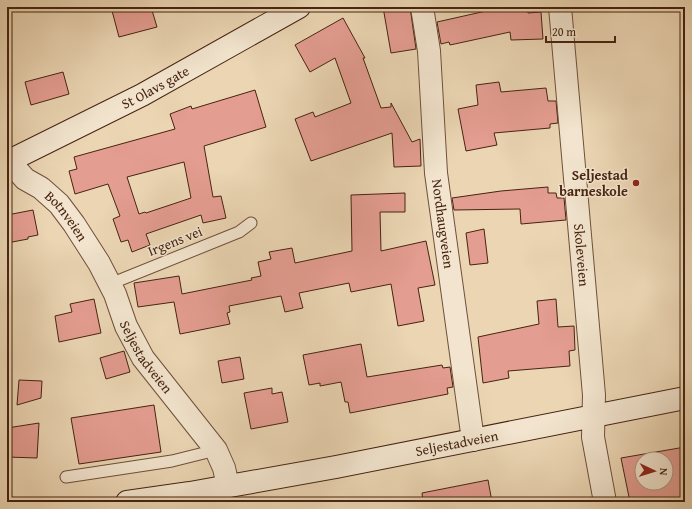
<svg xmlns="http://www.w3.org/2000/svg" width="692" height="509" font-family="'Gentium Book Plus',serif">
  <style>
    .building { fill: #e49d91; stroke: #462411; fill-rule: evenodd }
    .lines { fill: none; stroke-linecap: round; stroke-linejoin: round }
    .lane-casing { stroke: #6f503a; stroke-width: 13 }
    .street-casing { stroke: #6f503a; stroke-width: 24 }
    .secondary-casing { stroke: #462411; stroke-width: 24 }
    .lane { stroke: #f2e4ce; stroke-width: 11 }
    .street { stroke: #f2e4ce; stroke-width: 22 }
    .secondary { stroke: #f2e4ce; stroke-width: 22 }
    .poi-dot { fill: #8f2418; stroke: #f2e4ce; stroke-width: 1.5 }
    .labels { text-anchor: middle; stroke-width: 3; stroke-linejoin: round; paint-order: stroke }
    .street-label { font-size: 14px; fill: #462411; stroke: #f2e4ce }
    .poi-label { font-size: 14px; font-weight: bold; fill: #462411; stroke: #f2e4ce; text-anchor: end }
  </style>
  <rect width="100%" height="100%" fill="#ebd5b3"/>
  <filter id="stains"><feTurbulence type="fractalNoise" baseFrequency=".005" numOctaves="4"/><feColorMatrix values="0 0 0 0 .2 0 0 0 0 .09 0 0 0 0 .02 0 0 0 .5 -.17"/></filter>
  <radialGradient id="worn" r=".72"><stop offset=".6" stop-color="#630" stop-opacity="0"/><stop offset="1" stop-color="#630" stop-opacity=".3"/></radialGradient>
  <g class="building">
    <polygon points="111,7 151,7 157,27 119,37"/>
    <polygon points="383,7 410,7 416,49 391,53"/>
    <polygon points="495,7 513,7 513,10 528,9 528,13 541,12 543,39 511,40 510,32 450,45 449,42 441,44 437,22 495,9"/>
    <polygon points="343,18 365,58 363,58 381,108 391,107 391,103 412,142 420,139 421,166 394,167 392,133 311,161 295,119 313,112 315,117 351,103 335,58 310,72 295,45"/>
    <polygon points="63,72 69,94 31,105 25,82"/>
    <polygon points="499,82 501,92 546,88 548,101 556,101 558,123 550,124 550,128 494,133 497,145 466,151 458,109 478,105 476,85"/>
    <path d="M255 90 266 127 204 146 213 197 221 196 226 218 203 223 201 215 146 234 150 245 132 252 128 240 121 242 113 219 120 216 108 184 75 194 69 171 77 169 74 157 175 129 170 114 191 106 192 109ZM184 162 191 198 146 213 145 212 139 214 127 177Z"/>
    <polygon points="548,187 548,193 556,193 557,198 564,198 566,220 521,224 520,209 454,210 452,198 501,191"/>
    <polygon points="405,193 405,212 380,212 381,251 426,241 435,285 418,288 424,321 398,326 391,284 351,292 349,283 299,293 303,308 285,312 281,296 229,306 230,312 227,313 230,324 180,334 174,302 138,307 134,283 179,276 182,294 252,280 251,278 261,276 258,262 271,259 269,252 292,248 295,263 352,251 351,195"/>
    <polygon points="33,210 38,235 28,237 28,239 7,243 7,215"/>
    <polygon points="484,229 488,263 470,265 466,233"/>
    <polygon points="94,299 101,333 59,342 55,316 72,312 70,304"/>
    <polygon points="556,299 558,327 574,326 575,350 569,351 570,366 508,371 509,378 483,383 478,337 539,324 537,301"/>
    <polygon points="361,344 367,377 442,365 443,368 450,367 453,387 447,388 448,394 350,413 348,402 345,402 341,382 320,386 320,383 309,385 303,355"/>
    <polygon points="124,351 130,372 106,379 100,358"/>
    <polygon points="240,357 244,379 222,383 218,361"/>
    <polygon points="19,380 42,381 41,398 17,405"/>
    <polygon points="272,388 272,394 282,392 288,422 251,429 244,393"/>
    <polygon points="154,405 161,452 79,464 71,418"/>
    <polygon points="39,423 37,458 7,457 7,428"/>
    <path d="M685 447V502H630L621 458ZM642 459H666V483H642Z"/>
    <polygon points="488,480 492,502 423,502 422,493"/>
  </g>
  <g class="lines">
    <g class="lane-casing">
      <g id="lane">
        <polyline points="110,284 239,232 251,223"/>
        <polyline points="66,477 172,461 216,450"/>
      </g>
    </g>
    <g class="street-casing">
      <g id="street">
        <path id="s1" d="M422 7 429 51 436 173 473 440"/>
        <path id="s2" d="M560 7 594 395 593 437 605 502"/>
        <path id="s3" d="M11 160 18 171 25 179 41 188 59 204 74 224 99 263 115 294 126 326 143 358 216 450 224 468 228 486"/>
      </g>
    </g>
    <g class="secondary-casing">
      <g id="secondary">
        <path id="s4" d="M7 162 142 95 299 7"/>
        <path id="s5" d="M127 502 190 493 336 467 685 398"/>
      </g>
    </g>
    <use href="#lane" class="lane"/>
    <use href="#street" class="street"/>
    <use href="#secondary" class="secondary"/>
  </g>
  <circle class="poi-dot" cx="636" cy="183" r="4"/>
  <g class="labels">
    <g class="street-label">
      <text dy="5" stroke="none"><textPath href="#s4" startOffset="166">St Olavs gate</textPath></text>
      <text dy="5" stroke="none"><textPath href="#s3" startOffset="80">Botnveien</textPath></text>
      <text dy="5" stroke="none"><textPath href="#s1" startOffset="218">Nordhaugveien</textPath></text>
      <text transform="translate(175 241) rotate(-22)" y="5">Irgens vei</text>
      <text dy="5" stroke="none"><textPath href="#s2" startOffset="249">Skoleveien</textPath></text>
      <text dy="5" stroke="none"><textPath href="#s3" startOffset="243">Seljestadveien</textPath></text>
      <text dy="5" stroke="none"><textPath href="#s5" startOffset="335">Seljestadveien</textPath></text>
    </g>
    <g class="poi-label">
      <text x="628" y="180">Seljestad<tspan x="628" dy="16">barneskole</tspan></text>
    </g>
  </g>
  <rect width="692" height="509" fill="none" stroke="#ebd5b3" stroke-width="24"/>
  <rect x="8" y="8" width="676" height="493" fill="none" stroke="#462411" stroke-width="2"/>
  <rect x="12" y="12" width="668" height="485" fill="none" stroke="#462411"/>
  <g transform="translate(654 471) rotate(94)"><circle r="19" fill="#f2e4ce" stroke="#ad9782"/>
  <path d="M0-3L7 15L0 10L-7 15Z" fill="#8f2418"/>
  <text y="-6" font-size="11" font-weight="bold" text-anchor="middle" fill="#462411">N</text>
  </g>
  <path d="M546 36v6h69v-6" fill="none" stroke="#462411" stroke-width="2"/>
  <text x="552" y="36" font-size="12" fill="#462411" stroke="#f2e4ce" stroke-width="3" paint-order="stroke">20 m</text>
  <rect width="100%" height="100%" filter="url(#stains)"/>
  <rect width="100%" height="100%" fill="url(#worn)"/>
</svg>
